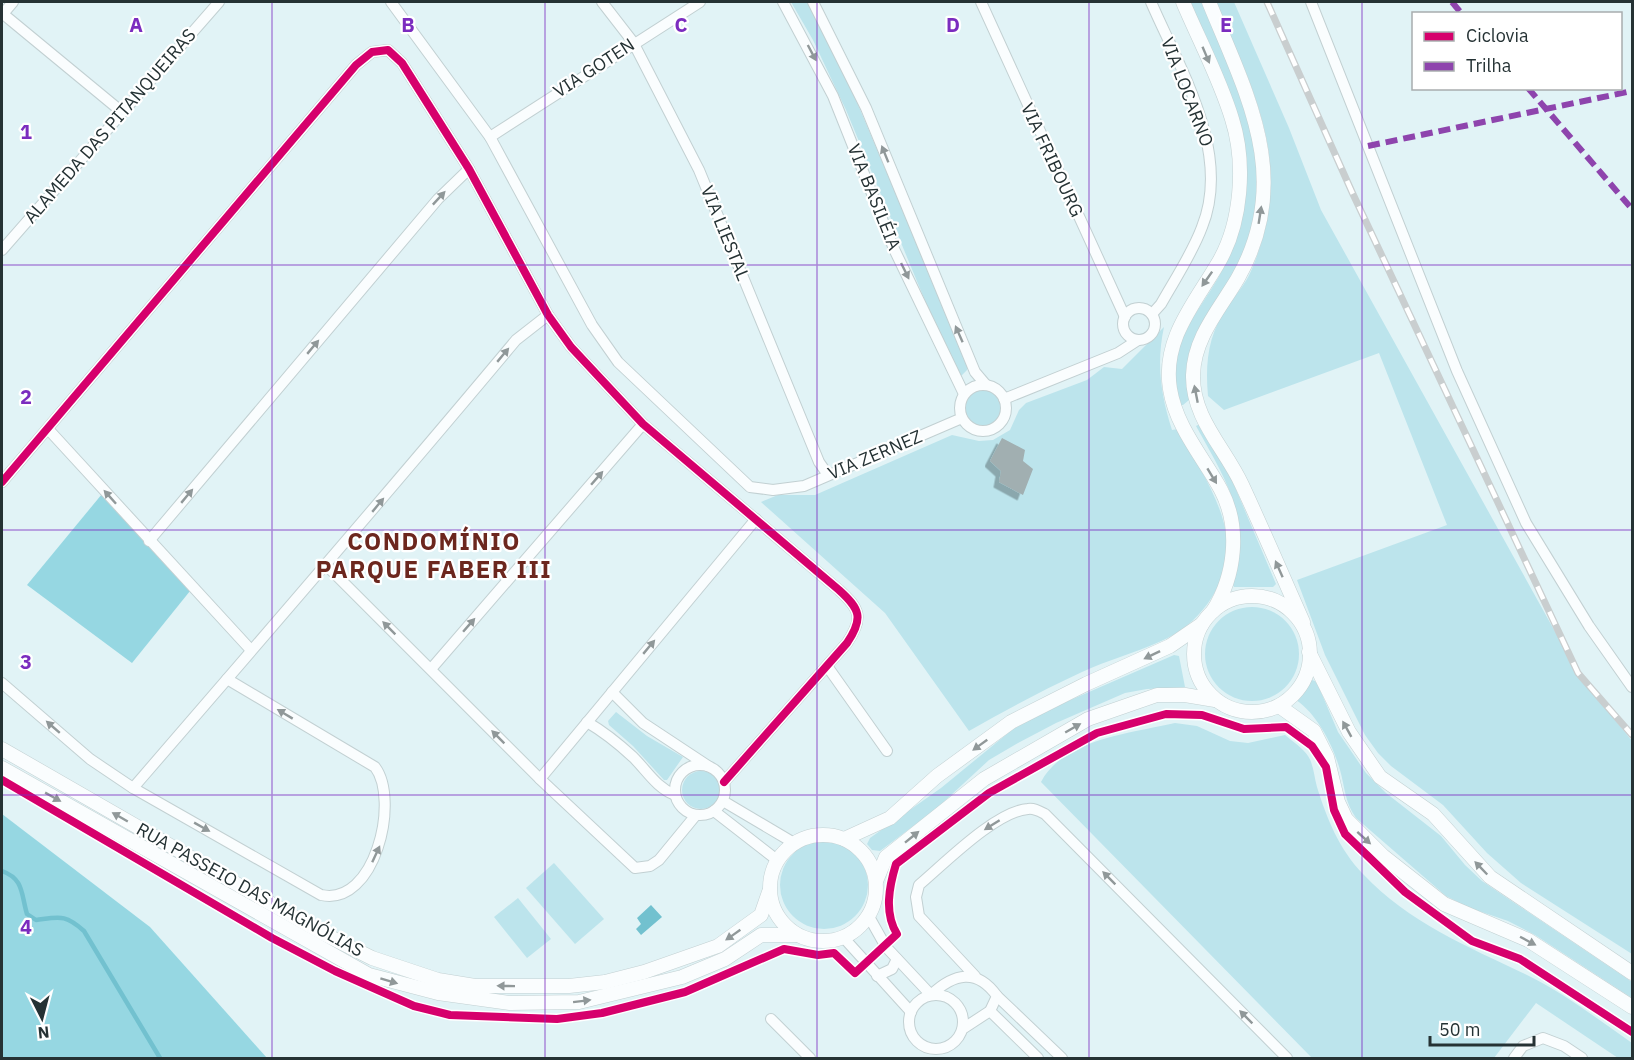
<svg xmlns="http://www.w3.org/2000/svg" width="1634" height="1060" font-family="'IBM Plex Sans',sans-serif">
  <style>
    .green { fill: #bce4ec }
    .forest { fill: #96d7e2 }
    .water { fill: #72c1cf }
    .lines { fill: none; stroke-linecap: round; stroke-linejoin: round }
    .stream { stroke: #72c1cf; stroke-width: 4.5 }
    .building { fill: #a1afb1; filter: url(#shadow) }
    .minor-casing { stroke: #c2d0d2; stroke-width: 12 }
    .tertiary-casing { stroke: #c2d0d2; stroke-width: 15 }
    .minor { stroke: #fafdfe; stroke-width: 10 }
    .tertiary { stroke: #fafdfe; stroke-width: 14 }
    .rail-casing { stroke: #c9cecf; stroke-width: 7 }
    .rail { stroke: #fff; stroke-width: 4.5; stroke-dasharray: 14; stroke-linecap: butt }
    .quiet { stroke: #8e44ad; stroke-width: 6; stroke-dasharray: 12 6; stroke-linecap: butt }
    .cycleway-casing { stroke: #fff; stroke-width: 11 }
    .cycleway { stroke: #d6006c; stroke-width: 8 }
    .oneway { fill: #909899 }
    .grid { fill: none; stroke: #7b2cbf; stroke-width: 1.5; stroke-opacity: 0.55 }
    .labels { text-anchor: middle; stroke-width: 4.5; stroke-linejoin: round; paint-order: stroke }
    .street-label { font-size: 18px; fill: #253234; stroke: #fff }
    .district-label { font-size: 24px; font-weight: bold; letter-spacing: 1.5px; fill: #6c271e; stroke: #fff }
    .grid-label { font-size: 20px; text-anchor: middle; font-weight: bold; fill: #7b2cbf; stroke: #fff; stroke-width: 4.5; stroke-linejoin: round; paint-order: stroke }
  </style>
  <defs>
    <filter id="shadow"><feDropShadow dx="-5.5" dy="5.5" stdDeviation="0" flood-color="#0004"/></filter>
  </defs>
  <rect width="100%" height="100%" fill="#e1f3f6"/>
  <g class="green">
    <polygon points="791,2 809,2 859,107 967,363 967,370 961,376 955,373 846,110 813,40"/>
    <path d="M1189 2H1202C1241 91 1284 175 1235 271 1208 322 1182 334 1189 400L1183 405H1180C1162 339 1201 315 1226 263 1236 241 1243 218 1246 193 1248 170 1235 145 1228 123 1215 83 1202 42 1189 2Z"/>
    <path d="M1216 2H1234L1289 128 1321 210 1578 673 1632 741V954L1521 883 1487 853 1443 805 1391 766 1378 753 1365 735 1325 655 1297 580 1447 525 1379 353 1224 410 1208 396C1205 363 1208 334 1228 306 1236 294 1245 285 1251 271 1296 167 1256 97 1216 2Z"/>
    <path d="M1164 327C1156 364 1161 395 1172 430L1178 429C1195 461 1220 497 1226 533 1233 579 1202 625 1159 642 1134 653 1108 660 1082 672 1043 690 1006 710 969 731L885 613 761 502 778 495H815L952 435 979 441 993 440 1010 430 1019 410 1026 403 1087 380 1104 367 1122 369Z"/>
    <circle cx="984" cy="408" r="19"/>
    <path d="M1200 424 1229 473 1276 584 1273 587H1234L1232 583C1253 518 1226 481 1196 426Z"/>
    <circle cx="1252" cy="654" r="47"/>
    <polygon points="1174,655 1179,656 1185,687 1147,689 1125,693 1056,723 1018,743 989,760 936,809 880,851 872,850 867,844 870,838 941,788 1013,729 1059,705"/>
    <path d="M1309 679 1315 681 1318 685 1338 732 1366 773 1386 793 1441 836 1465 865 1482 881 1632 982V998L1535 935 1508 921 1470 908 1446 896 1356 818C1345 803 1345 788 1340 770 1333 745 1317 714 1296 700Z"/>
    <polygon points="616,712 647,736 683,757 667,780 664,780 633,746 609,725 608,721"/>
    <path d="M1175 723 1197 726 1230 741 1248 743 1285 735C1292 741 1303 748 1308 756 1314 765 1314 777 1317 787 1327 819 1339 849 1363 874 1409 923 1469 947 1529 976 1565 994 1599 1020 1632 1043V1058H1618L1536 1003 1494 1058H1312L1041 782C1063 739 1132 733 1175 723Z"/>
    <circle cx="701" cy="790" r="19"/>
    <circle cx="824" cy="885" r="44"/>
    <polygon points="554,863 604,919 575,944 526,888"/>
    <polygon points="518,898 551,939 527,958 494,917"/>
  </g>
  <g class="forest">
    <polygon points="102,494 190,591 132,663 27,585"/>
    <polygon points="2,814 150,927 267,1058 2,1058"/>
  </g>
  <polygon class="water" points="651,905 662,917 641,935 636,929 641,924 637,918"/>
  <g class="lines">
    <path class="stream" d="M2 871C24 879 21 894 27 914L36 920C60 917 65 914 84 931L160 1058"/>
  </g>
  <polygon class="building" points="1002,438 1025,450 1023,461 1033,469 1023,495 999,482 1001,471 990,461"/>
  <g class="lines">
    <g class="minor-casing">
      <g id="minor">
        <polyline points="391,2 490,137 592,325 618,362 750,487 773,490 804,486 962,418"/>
        <polyline points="602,2 633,42 699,170 819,462 828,475"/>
        <polyline points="783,2 833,96 894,249 964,394"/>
        <polyline points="813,2 866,108 975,372 986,385"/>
        <polyline points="981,2 1125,317"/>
        <path d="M1151 2C1180 69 1232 153 1202 227 1192 254 1175 279 1161 304L1152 314"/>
        <polyline points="1311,2 1457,371 1526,523 1589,626 1632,687"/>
        <polyline points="2,13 122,112"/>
        <polyline points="2,15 13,2"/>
        <polyline points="490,137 700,2"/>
        <polyline points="2,250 219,2"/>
        <circle cx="1139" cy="324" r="16"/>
        <circle cx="983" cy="408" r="23"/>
        <polyline points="1004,399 1118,353 1138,340"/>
        <polyline points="48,429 250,649"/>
        <path d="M2 482 356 65 372 52 388 50 402 63 469 169 548 315 571 347 643 424 839 590C860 609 864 618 847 643L724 782"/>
        <polyline points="149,541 438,199 469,169"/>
        <polyline points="327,566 540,779 635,868 650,866 659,860 696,815"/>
        <polyline points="827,666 887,751"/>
        <polyline points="431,669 643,424"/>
        <path d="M2 683 90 759 133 788 321 895C375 907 400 800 375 767L227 679"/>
        <polyline points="612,692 643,723 708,766"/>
        <path d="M587 722C604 732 619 744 633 757 648 772 656 787 675 795"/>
        <circle cx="700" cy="790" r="25"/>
        <polyline points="540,779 756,519"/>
        <path d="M133 788C261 640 390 491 516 340L548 315"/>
        <polyline points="723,801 794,843"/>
        <polyline points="714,811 777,860"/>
        <path d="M868 915 886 947 931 995C954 973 977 968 997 996L990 1011 964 1028"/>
        <polyline points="843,937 911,1012"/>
        <polyline points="877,976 892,969 897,959"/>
        <path d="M975 976 919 916 916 897 919 885C944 864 996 811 1028 809 1034 808 1039 811 1045 814L1287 1058"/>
        <circle cx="936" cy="1022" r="27"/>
        <polyline points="997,996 1062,1058"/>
        <polyline points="990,1011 1038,1058"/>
        <polyline points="771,1019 810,1058"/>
        <polyline points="1514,1058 1523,1046 1543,1038 1564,1046 1582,1058"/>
      </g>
    </g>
    <g class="tertiary-casing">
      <g id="tertiary">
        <path d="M1183 2C1199 40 1220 79 1232 119 1246 163 1242 224 1217 265 1194 304 1162 340 1170 389 1176 427 1203 457 1221 490 1241 528 1235 576 1213 611"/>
        <path d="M1209 2C1247 95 1294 179 1238 278 1220 309 1194 337 1193 375 1192 418 1225 448 1242 485 1263 530 1283 577 1303 622"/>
        <circle cx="1252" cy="654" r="58"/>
        <polyline points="1309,652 1349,732 1380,777 1433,814 1490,877 1632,973"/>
        <polyline points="1279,706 1314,731 1327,757 1338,802 1346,819 1383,856 1444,904 1528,940 1632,1007"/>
        <polyline points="2,749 322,933 372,958 438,980 475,986 569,986 605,982 644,972 718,946 761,915 769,892"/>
        <polyline points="2,768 369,975 438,993 510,1003 579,1002 682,977 725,959 761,935 796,935"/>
        <circle cx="823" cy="888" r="53"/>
        <polyline points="844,839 890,818 937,776 1011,722 1086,684 1170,646 1202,624"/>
        <polyline points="876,881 886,857 984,779 1088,719 1157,695 1185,695 1215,700"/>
      </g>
    </g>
    <use href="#minor" class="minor"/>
    <use href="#tertiary" class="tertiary"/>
    <g class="rail-casing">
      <polyline id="rail" points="1267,2 1352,192 1578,673 1632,735"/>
    </g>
    <use href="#rail" class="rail"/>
    <g class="quiet">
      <polyline points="1452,2 1462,14"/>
      <polyline points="1528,88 1632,209"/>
      <polyline points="1368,146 1632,91"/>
    </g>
    <g class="cycleway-casing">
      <g id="cycleway">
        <path d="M2 482 356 65 372 52 388 50 402 63 469 169 548 315 571 347 643 424 839 590C860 609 864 618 847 643L724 782"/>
        <path d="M2 780 272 938 335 971 414 1006 450 1015 557 1019 602 1013 685 992 784 949 818 955 834 953 855 973 897 934C884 913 889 887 896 864L989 793 1097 733 1166 714 1202 715 1244 729 1286 727 1312 746 1326 767 1334 810 1345 834 1405 892 1472 941 1520 959 1632 1032"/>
      </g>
    </g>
    <use href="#cycleway" class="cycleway"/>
  </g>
  <defs><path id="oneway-solid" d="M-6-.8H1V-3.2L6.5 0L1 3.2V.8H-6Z" transform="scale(1.5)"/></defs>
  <g class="oneway">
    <use href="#oneway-solid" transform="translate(812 53) rotate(62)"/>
    <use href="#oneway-solid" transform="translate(1206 55) rotate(67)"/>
    <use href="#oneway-solid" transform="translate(885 154) rotate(-112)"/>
    <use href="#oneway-solid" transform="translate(439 198) rotate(-47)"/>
    <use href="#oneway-solid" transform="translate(1260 215) rotate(-81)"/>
    <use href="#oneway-solid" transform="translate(905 271) rotate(64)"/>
    <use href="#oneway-solid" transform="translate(1207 279) rotate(125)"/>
    <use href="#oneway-solid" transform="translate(959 334) rotate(-114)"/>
    <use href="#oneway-solid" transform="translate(313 347) rotate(-50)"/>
    <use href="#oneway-solid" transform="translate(503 355) rotate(-50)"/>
    <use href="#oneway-solid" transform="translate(1196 394) rotate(-101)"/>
    <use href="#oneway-solid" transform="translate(1212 476) rotate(59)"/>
    <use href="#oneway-solid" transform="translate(597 478) rotate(-49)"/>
    <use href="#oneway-solid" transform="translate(187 496) rotate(-50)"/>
    <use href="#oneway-solid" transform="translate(110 497) rotate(-132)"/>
    <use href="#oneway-solid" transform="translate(378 505) rotate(-50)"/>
    <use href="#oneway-solid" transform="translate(1279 569) rotate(-114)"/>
    <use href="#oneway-solid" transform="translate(469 625) rotate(-49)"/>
    <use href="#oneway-solid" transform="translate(389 628) rotate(-135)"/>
    <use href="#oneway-solid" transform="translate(649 647) rotate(-50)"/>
    <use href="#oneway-solid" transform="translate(1152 655) rotate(154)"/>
    <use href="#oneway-solid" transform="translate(285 714) rotate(-149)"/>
    <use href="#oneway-solid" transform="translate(53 727) rotate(-139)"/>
    <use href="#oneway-solid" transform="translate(1073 728) rotate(-30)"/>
    <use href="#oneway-solid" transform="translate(1347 729) rotate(-119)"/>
    <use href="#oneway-solid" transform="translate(498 737) rotate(-135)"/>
    <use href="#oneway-solid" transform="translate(980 745) rotate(144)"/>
    <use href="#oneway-solid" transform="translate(53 797) rotate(29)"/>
    <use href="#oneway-solid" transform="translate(120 817) rotate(-150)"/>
    <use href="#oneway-solid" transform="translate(992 825) rotate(148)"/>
    <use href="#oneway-solid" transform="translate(202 827) rotate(29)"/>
    <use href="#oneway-solid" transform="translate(912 837) rotate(-39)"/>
    <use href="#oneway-solid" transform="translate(1364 838) rotate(42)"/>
    <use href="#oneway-solid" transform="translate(376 854) rotate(-65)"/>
    <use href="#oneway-solid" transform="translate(1481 868) rotate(-134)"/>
    <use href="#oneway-solid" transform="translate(1109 878) rotate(-135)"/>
    <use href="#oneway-solid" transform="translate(733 935) rotate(145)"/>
    <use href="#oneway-solid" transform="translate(1528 941) rotate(28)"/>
    <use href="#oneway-solid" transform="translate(389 981) rotate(17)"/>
    <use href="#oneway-solid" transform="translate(506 986) rotate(-179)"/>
    <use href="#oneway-solid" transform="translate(582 1001) rotate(-7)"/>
    <use href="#oneway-solid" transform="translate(1246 1017) rotate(-135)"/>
  </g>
  <path class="grid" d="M272 2V1058M545 2V1058M817 2V1058M1089 2V1058M1362 2V1058M2 265H1632M2 530H1632M2 795H1632"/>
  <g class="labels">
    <g class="street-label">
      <text transform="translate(594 68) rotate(-33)" y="6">VIA GOTEN</text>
      <text transform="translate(1187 92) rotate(69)" y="6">VIA LOCARNO</text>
      <text transform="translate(110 126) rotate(-49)" y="6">ALAMEDA DAS PITANQUEIRAS</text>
      <text transform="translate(1052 160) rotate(65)" y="6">VIA FRIBOURG</text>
      <text transform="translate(874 197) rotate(68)" y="6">VIA BASILÉIA</text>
      <text transform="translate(725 233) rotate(68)" y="6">VIA LIESTAL</text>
      <text transform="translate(875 455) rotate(-23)" y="6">VIA ZERNEZ</text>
      <text transform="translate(250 890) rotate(29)" y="6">RUA PASSEIO DAS MAGNÓLIAS</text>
    </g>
    <g class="district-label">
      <text x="434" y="550">CONDOMÍNIO<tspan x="434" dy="28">PARQUE FABER III</tspan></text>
    </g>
  </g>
  <g class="grid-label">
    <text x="136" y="32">A</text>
    <text x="408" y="32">B</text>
    <text x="681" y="32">C</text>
    <text x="953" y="32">D</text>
    <text x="1226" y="32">E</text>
    <text x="26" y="139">1</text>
    <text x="26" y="404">2</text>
    <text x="26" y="669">3</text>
    <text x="26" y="934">4</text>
  </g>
  <rect width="1634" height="1060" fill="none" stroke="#253234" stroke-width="6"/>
  <rect x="1412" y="12" width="210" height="78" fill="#ffffff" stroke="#a8adae" stroke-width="1.5"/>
  <rect x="1424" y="32" width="30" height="9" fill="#d6006c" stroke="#a8adae" stroke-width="1.5"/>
  <text x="1466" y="42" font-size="18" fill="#253234">Ciclovia</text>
  <rect x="1424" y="62" width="30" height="9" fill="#8e44ad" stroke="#a8adae" stroke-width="1.5"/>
  <text x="1466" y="72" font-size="18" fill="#253234">Trilha</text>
  <g transform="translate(42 1018) rotate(174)" stroke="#ffffff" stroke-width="4.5" paint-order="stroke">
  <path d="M0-4.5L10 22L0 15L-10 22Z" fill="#253234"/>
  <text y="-9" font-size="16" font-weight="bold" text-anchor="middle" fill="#253234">N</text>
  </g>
  <path d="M1430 1036v9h104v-9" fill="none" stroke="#253234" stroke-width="3"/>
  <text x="1439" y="1036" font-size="18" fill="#253234" stroke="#ffffff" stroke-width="4.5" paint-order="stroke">50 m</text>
</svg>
